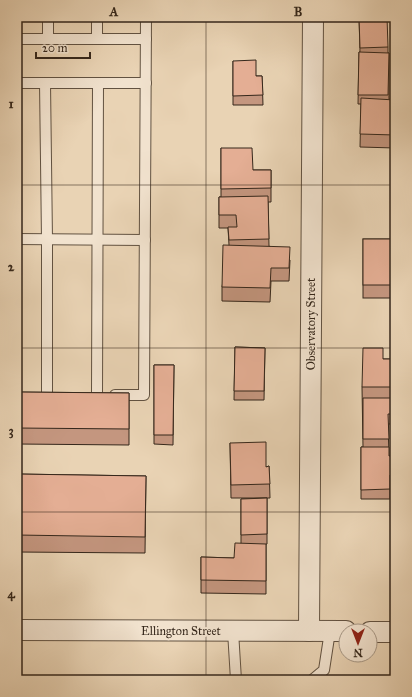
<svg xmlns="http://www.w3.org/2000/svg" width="412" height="697" font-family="'IM FELL Great Primer',serif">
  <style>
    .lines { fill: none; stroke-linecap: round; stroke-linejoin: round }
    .service-casing { stroke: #625241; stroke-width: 12 }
    .minor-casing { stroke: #625241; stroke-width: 22 }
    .service { stroke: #f1e2ce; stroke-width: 10 }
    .minor { stroke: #f1e2ce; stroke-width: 20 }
    .wall { fill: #c4967f; stroke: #35271b }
    .building { fill: #e4ae94; stroke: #35271b }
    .grid { fill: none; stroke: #35271b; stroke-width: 1; stroke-opacity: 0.55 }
    .labels { text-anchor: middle; stroke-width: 4; stroke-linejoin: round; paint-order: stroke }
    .street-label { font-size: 12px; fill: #35271b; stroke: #f1e2ce }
    .neatline { fill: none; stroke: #35271b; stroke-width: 1.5 }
    .grid-label { font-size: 13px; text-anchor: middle; font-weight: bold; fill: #35271b }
  </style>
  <rect width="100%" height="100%" fill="#e9d3b4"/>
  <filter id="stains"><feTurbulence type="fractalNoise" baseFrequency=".005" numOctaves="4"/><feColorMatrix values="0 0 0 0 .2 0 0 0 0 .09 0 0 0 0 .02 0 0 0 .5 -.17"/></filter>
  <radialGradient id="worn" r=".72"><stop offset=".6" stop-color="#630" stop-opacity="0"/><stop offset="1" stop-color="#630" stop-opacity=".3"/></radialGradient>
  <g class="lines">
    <g class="service-casing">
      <g id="service">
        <polyline points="48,17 48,39"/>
        <polyline points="97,17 97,39"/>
        <polyline points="17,39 146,39"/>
        <polyline points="17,83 146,83"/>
        <polyline points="45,83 47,240 47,395"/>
        <polyline points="17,239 145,240"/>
        <polyline points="97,395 98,83"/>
        <polyline points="115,395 144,395 146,17"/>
        <polyline points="233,631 236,680"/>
        <polyline points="312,680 324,670 330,631"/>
      </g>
    </g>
    <g class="minor-casing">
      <g id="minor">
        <polyline points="17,630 346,631"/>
        <polyline points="309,631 313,17"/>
        <polyline points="370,632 395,632"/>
      </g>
    </g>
    <use href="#service" class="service"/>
    <use href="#minor" class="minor"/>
  </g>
  <g class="wall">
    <polygon points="359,17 388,47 388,53 389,53 389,99 395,100 395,148 360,147 361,104 358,104 359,52 360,52"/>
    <polygon points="233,61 256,76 262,76 263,105 233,105"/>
    <polygon points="221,148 253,170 271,170 271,202 268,202 269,246 290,260 289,281 271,281 270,302 222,301 222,287 229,245 228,228 219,228 219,197 221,197"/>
    <rect x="363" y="239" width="32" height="59"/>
    <polygon points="235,347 265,348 264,400 234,400"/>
    <polygon points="383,359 395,359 395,424 388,424 389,456 395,456 395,485 390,485 390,499 361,499 361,447 363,447 362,387"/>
    <polygon points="154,365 174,365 173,445 154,444"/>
    <polygon points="17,392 129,393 129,445 17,444"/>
    <polygon points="230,443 266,467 269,466 270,498 231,498"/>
    <polygon points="17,474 146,476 145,553 17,552"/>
    <polygon points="267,498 267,544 266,544 266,594 201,593 201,557 234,558 241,543 241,499"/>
  </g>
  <g class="building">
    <polygon points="359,17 387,17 388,47 360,48"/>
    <polygon points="359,52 389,53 388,95 358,95"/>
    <polygon points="256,60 256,76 262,76 263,95 233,96 233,61"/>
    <polygon points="361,98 395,100 395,135 360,134"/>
    <polygon points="221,148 252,148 253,170 271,170 271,188 221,189"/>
    <polygon points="268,196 269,239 229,240 228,227 237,227 236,215 219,215 219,197"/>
    <rect x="363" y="239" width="32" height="46"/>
    <polygon points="223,245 290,247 289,268 271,268 270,288 222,287"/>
    <polygon points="235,347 265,348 264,391 234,391"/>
    <polygon points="363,348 383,348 383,359 395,359 395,387 362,387"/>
    <polygon points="154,365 174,365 173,435 154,435"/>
    <polygon points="17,392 129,393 129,429 17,428"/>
    <polygon points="363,398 395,398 395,414 388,414 389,439 363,439"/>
    <polygon points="266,442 266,467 269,466 270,484 231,485 230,443"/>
    <polygon points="361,447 389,447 389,456 395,456 395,475 390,475 390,489 361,490"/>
    <polygon points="17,474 146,476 145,537 17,535"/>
    <polygon points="267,498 267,534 241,535 241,499"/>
    <polygon points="235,543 266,544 266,581 201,580 201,557 234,558"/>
  </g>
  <path class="grid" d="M206 17V680M17 185H395M17 348H395M17 512H395"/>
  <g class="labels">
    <g class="street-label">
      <text transform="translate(311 324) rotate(-90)" y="4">Observatory Street</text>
      <text x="181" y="635">Ellington Street</text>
    </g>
  </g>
  <rect width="412" height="697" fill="none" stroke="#e9d3b4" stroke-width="44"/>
  <g transform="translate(358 643) rotate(180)"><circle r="19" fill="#f1e2ce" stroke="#a69786"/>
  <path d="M0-3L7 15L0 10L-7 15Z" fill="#8f2418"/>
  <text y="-6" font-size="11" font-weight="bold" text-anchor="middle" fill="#35271b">N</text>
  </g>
  <path d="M36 52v6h54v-6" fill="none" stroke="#35271b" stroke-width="2"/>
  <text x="42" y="52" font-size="12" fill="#35271b" stroke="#f1e2ce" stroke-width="3" paint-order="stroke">20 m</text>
  <rect x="22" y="22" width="368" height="653" class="neatline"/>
  <g class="grid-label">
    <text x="114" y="16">A</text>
    <text x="298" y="16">B</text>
    <text x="11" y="108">1</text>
    <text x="11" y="271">2</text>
    <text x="11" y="435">3</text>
    <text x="11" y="598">4</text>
  </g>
  <rect width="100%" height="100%" filter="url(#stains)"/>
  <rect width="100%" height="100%" fill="url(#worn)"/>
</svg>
